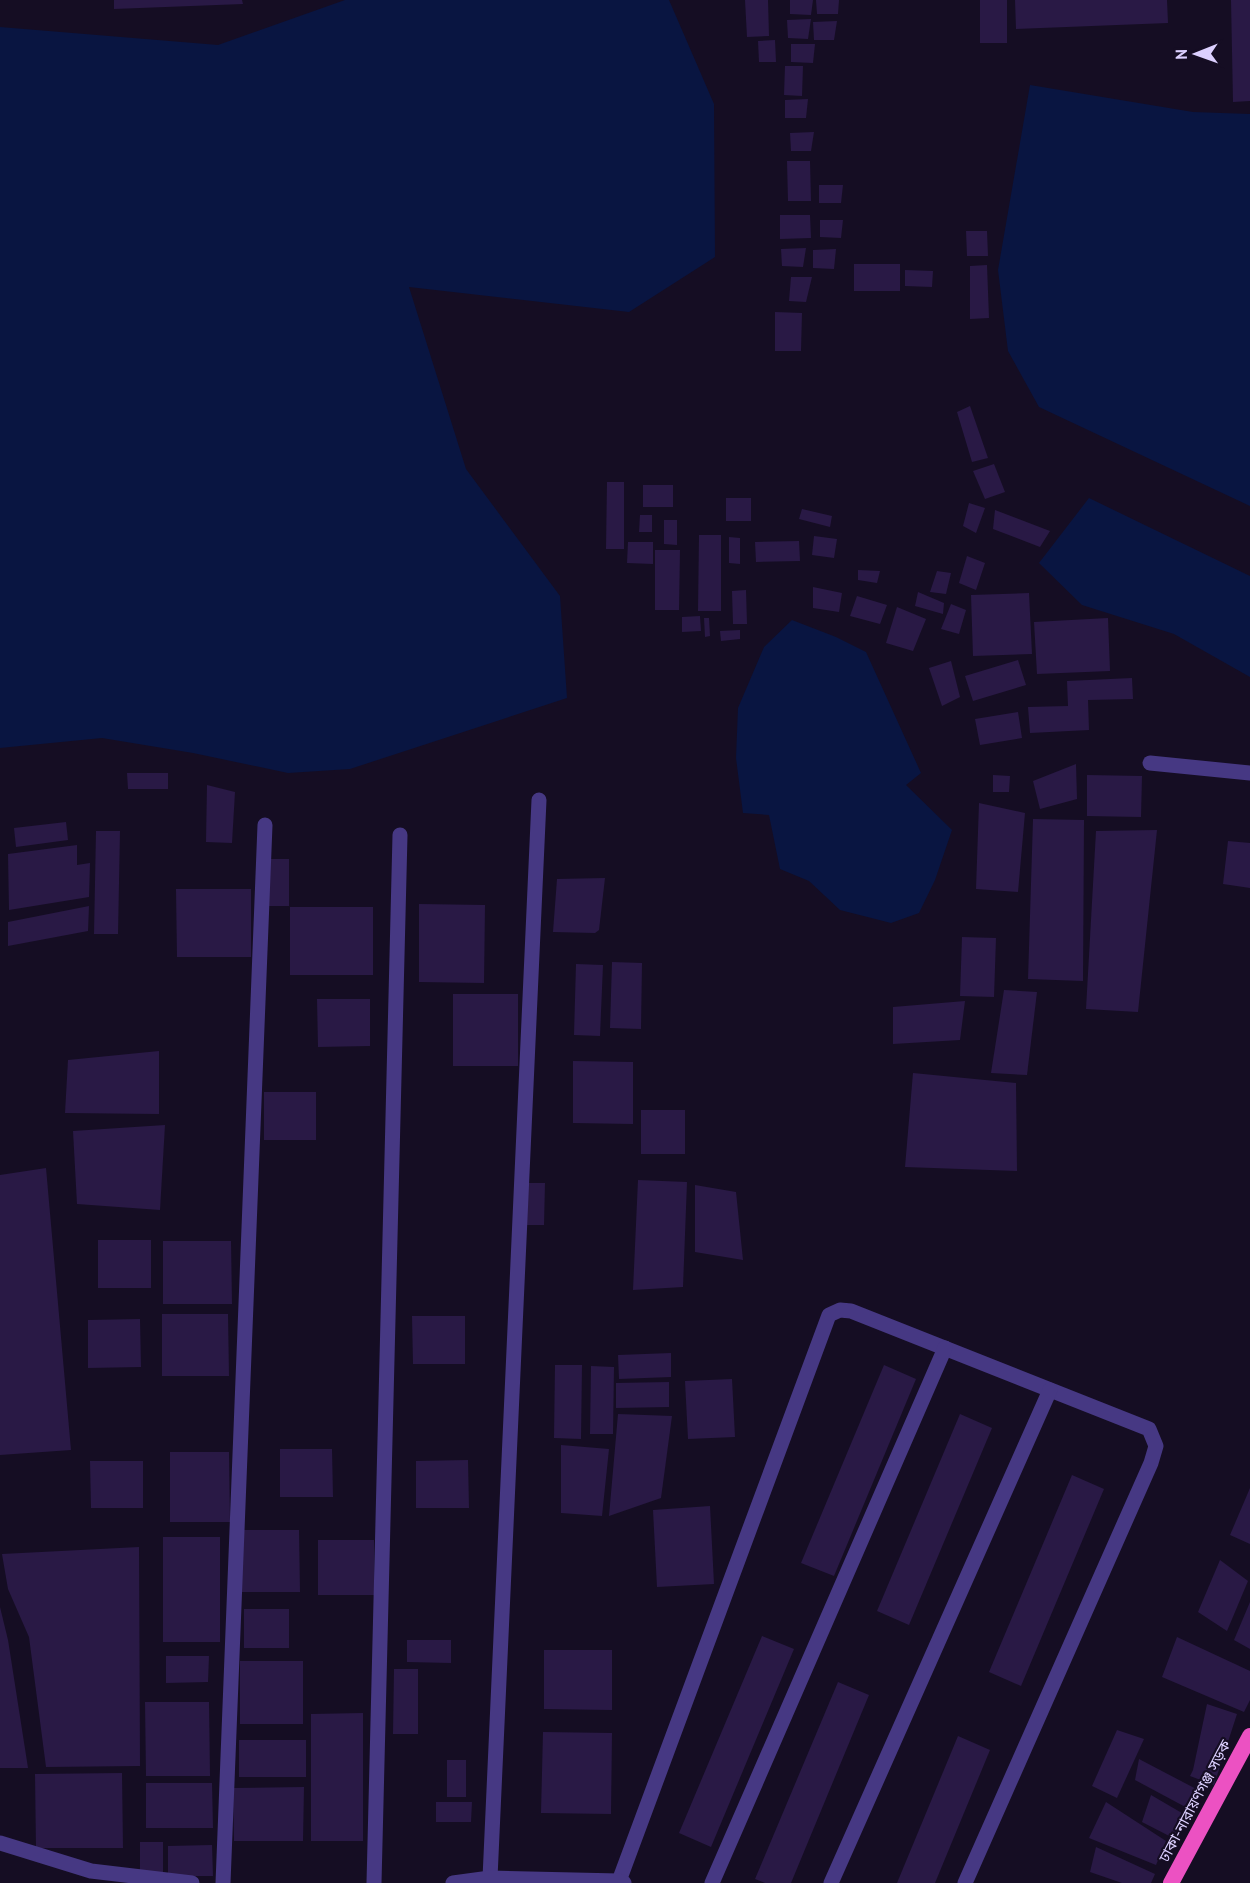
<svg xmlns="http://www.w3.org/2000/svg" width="1250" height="1883" font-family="'PT Sans','Noto Sans Bengali',sans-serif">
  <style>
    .water { fill: #091541 }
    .building { fill: #291945 }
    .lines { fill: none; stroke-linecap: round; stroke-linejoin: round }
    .minor { stroke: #463883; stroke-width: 15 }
    .trunk { stroke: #ec51c2; stroke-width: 16 }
    .labels { text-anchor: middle; stroke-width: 4.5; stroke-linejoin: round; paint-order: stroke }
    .street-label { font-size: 15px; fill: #dcd0ff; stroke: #150d23 }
  </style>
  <rect width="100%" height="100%" fill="#150d23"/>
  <g class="water">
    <polygon points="345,0 669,0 714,104 715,257 629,312 409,287 466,469 560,596 567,698 350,769 288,773 193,753 102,738 0,748 0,27 218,45"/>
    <polygon points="1030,85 1193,112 1250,114 1250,506 1039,407 1008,351 998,270"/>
    <polygon points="1089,498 1250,576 1250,677 1174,634 1082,605 1039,563"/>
    <polygon points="792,620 836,637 866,652 921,773 906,785 952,830 935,880 919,913 891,923 840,910 809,881 780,869 769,815 743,813 736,758 738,708 764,647"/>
  </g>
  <g class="building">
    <polygon points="114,0 242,0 243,4 114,9"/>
    <polygon points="745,0 768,0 769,36 747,37"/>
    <polygon points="790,0 813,0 811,15 790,14"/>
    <polygon points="816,0 839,0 838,14 817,14"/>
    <rect x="980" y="0" width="27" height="43"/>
    <polygon points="1015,0 1167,0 1168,23 1016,29"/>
    <polygon points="1231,0 1250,0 1250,101 1233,102"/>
    <polygon points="811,19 808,39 788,38 787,20"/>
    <polygon points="837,21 834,40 814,40 813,22"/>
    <polygon points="775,40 776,62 759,62 758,41"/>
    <polygon points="791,44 815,44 813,63 791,62"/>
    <polygon points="785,66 803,66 802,96 784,95"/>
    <polygon points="808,99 806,118 785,118 785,100"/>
    <polygon points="814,132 811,151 791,151 790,133"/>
    <polygon points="787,161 810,161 811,201 788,201"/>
    <polygon points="819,185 843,185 841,203 819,203"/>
    <polygon points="780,215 810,215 811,238 780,239"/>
    <polygon points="820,220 843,220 841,238 820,237"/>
    <polygon points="966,231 987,231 988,256 967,256"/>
    <polygon points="806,248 803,267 782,266 781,249"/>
    <polygon points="836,249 834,269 813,268 813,250"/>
    <rect x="854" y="264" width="46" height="27"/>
    <polygon points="987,265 989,318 970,319 970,266"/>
    <polygon points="905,270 933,271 932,287 905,286"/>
    <polygon points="791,277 812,277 806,302 789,301"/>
    <polygon points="775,312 802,313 801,351 775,351"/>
    <polygon points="970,406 988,458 972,462 957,412"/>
    <polygon points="994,464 1005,492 985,499 973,471"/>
    <polygon points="607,482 624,482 624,549 606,549"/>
    <rect x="643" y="485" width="30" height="22"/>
    <rect x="726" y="498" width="25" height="23"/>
    <polygon points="969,503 985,508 976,533 963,526"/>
    <polygon points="802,509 832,516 830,527 799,519"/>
    <polygon points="995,510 1050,531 1040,547 993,529"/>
    <polygon points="640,515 652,515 652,532 639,532"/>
    <polygon points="664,520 677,520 677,545 664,544"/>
    <polygon points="699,535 721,535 721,611 698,611"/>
    <polygon points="814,536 837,539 834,558 812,555"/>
    <polygon points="729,537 740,538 740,564 729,563"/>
    <polygon points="799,541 800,561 756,562 755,542"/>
    <polygon points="628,542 653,542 653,564 627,563"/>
    <polygon points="655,550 680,550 679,610 655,610"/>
    <polygon points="967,556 985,563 976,590 959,583"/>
    <polygon points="858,570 880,571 877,583 858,580"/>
    <polygon points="937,571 951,573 946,594 930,592"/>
    <polygon points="813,587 842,593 839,612 813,608"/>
    <polygon points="746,590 747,624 733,624 732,591"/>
    <polygon points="918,592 944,603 943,614 915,606"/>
    <polygon points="1029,593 1032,654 973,656 971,595"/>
    <polygon points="857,596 887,605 880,624 850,616"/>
    <polygon points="951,604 966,610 959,634 941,629"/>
    <polygon points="897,607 926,619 913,651 886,643"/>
    <polygon points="700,616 701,631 682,632 682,617"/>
    <polygon points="704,618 709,618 710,636 705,637"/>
    <polygon points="1108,618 1110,671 1037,674 1034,622"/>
    <polygon points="740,630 740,639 721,641 720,631"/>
    <polygon points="1018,660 1026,685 973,701 965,676"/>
    <polygon points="951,661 960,697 942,706 929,668"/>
    <polygon points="1132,678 1133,699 1088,700 1089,730 1030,733 1028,707 1068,706 1067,681"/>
    <polygon points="1018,712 1022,738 980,745 975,719"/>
    <polygon points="1076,764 1077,799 1040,809 1033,781"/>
    <polygon points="127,773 168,773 168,789 128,789"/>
    <polygon points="993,775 1010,776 1009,792 993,792"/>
    <polygon points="1087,775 1142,776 1141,817 1087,816"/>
    <polygon points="207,785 235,792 232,843 206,842"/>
    <polygon points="979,803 1025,813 1018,892 976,889"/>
    <polygon points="1033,819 1084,820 1083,981 1028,979"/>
    <polygon points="66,822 68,840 16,847 14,828"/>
    <polygon points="1157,830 1138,1012 1086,1009 1096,831"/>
    <polygon points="96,831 120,831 118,934 94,934"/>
    <polygon points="1228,841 1250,843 1250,888 1223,884"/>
    <polygon points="77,845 77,865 90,863 89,897 9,910 8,854"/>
    <rect x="268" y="859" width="21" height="47"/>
    <polygon points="605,878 599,930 595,933 553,932 557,879"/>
    <polygon points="176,889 251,889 251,957 177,957"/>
    <polygon points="419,904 485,905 484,983 419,982"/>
    <polygon points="89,906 88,931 8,946 8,922"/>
    <rect x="290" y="907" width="83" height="68"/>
    <polygon points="962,937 996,938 994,997 960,996"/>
    <polygon points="612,962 642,963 641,1029 610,1028"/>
    <polygon points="576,964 603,965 600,1036 574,1035"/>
    <polygon points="1004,990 1037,992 1027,1075 991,1073"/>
    <rect x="453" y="994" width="65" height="72"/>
    <polygon points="317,999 370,999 370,1046 318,1047"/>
    <polygon points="965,1001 960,1040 893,1044 893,1007"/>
    <polygon points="159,1051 159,1114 65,1113 68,1060"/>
    <polygon points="573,1061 633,1062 633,1124 573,1123"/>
    <polygon points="913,1073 1016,1083 1017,1171 905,1167"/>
    <rect x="264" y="1092" width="52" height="48"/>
    <rect x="641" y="1110" width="44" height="44"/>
    <polygon points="165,1125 160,1210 77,1204 73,1131"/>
    <polygon points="46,1168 71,1450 0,1455 0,1175"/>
    <polygon points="638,1180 687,1182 683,1287 633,1290"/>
    <polygon points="526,1183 545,1183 544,1225 527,1225"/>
    <polygon points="695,1185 736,1192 743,1260 695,1252"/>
    <rect x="98" y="1240" width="53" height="48"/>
    <polygon points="163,1241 231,1241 232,1304 163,1304"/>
    <polygon points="162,1314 228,1314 229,1376 162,1376"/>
    <polygon points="412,1316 465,1316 465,1364 413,1364"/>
    <polygon points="140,1319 141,1367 88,1368 88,1320"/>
    <polygon points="671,1353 671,1377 619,1379 618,1355"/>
    <polygon points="555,1365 582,1365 581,1439 554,1438"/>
    <polygon points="884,1365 916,1379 834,1576 801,1563"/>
    <polygon points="591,1366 614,1367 613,1434 590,1434"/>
    <polygon points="732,1379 735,1437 688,1439 685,1381"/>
    <polygon points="669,1382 669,1407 616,1408 616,1383"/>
    <polygon points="618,1414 672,1416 661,1498 609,1516"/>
    <polygon points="960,1414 992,1428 909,1625 877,1611"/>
    <polygon points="561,1445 609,1449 602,1516 561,1513"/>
    <polygon points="280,1449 332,1449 333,1497 280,1497"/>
    <polygon points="170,1452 229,1452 230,1522 170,1522"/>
    <polygon points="468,1460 469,1508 416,1508 416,1461"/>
    <polygon points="90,1461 143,1461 143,1508 91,1508"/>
    <polygon points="1072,1475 1104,1489 1021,1686 989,1672"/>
    <polygon points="1250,1488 1250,1544 1230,1535"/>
    <polygon points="710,1506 714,1584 657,1587 653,1510"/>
    <polygon points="241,1530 299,1530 300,1592 241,1592"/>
    <rect x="163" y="1537" width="57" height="105"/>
    <rect x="318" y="1540" width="56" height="55"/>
    <polygon points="139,1547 140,1766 46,1767 29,1637 8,1589 2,1554"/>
    <polygon points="1220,1560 1248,1581 1227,1631 1198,1612"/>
    <polygon points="1250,1602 1250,1649 1234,1640"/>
    <polygon points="0,1607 8,1640 28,1768 0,1768"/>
    <rect x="244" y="1609" width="45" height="39"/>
    <polygon points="762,1636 794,1649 711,1847 679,1833"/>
    <polygon points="1177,1637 1250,1671 1250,1700 1244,1712 1162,1677"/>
    <polygon points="407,1640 451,1640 451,1663 407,1662"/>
    <polygon points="544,1650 612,1650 612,1710 544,1709"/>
    <polygon points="166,1656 209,1656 208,1682 166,1683"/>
    <rect x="240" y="1661" width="63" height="63"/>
    <polygon points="394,1669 418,1669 418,1734 393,1734"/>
    <polygon points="838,1682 869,1695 791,1883 765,1883 755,1879"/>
    <polygon points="145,1702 209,1702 210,1776 146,1776"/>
    <polygon points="1207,1704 1237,1714 1214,1785 1190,1776 1193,1770"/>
    <polygon points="363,1713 363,1841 311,1841 311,1714"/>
    <polygon points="1117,1730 1144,1739 1117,1798 1092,1786"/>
    <polygon points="543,1732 612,1733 611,1814 541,1813"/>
    <polygon points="958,1736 990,1750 935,1883 897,1883"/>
    <rect x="239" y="1740" width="67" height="37"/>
    <polygon points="1139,1759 1202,1792 1191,1810 1135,1780"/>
    <rect x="447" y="1760" width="19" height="37"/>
    <polygon points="122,1773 123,1848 36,1848 35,1774"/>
    <polygon points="146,1783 212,1783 213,1828 146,1828"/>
    <polygon points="304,1787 303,1841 234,1841 233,1788"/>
    <polygon points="1151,1795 1187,1816 1177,1840 1142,1822"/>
    <polygon points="436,1802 472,1802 471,1822 436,1822"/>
    <polygon points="1106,1802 1166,1841 1156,1865 1089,1838"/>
    <rect x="140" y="1842" width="23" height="32"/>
    <polygon points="212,1845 213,1876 168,1876 168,1846"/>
    <polygon points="1096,1847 1155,1874 1151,1883 1122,1883 1090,1872"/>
  </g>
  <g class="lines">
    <g class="minor">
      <polyline points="1150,763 1250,773"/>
      <polyline points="0,1843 91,1871 192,1883"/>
      <polyline points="490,1878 539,800"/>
      <polyline points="619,1881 829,1315 840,1310 851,1311 1149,1429 1156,1446 1151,1463 965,1883"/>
      <polyline points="223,1883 265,825"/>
      <polyline points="374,1883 400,835"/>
      <polyline points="453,1883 490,1878 619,1881 624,1883"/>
      <polyline points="712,1883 945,1348"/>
      <polyline points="831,1883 1050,1390"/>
    </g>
    <polyline class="trunk" points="1171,1883 1250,1736"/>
  </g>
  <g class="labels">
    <g class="street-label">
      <text transform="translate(1195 1801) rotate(-62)" y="5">ঢাকা-নারায়ণগঞ্জ সড়ক</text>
    </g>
  </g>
  <g transform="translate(1196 54) rotate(269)" stroke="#150d23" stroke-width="4.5" paint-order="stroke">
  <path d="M0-4.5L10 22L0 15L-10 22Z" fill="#dcd0ff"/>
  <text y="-9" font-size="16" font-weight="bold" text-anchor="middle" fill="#dcd0ff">N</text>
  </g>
</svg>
